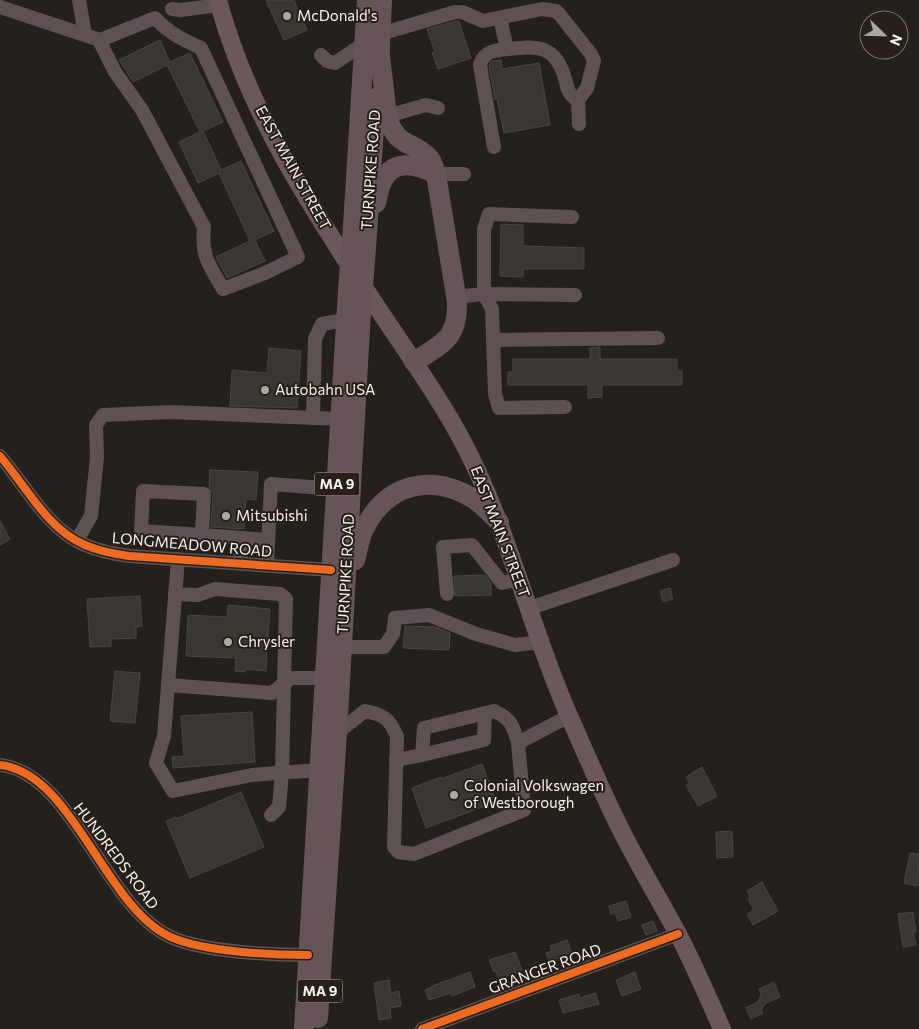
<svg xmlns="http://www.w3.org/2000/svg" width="919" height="1029" font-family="Commissioner,sans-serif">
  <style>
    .building { fill: #3a3733; stroke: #494542 }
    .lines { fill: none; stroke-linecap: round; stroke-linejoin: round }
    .minor { stroke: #5e5153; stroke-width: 14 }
    .major { stroke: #6b575c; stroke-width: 18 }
    .highway { stroke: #675458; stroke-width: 20 }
    .highway-bridge { stroke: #675458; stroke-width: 20 }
    .cycleway-casing { stroke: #272019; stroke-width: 11 }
    .cycleway { stroke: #ed6a23; stroke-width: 8 }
    .poi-dot { fill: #aba7a3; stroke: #272019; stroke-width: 2 }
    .labels { text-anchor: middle; stroke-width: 4; stroke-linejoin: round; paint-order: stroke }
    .shield { fill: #272019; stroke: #b6b2ac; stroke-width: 1 }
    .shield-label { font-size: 14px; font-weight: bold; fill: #f4f0eb }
    .poi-label { font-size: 15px; fill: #f4f0eb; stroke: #272019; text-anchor: start }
    .street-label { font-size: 15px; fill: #f4f0eb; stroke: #272019 }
  </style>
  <rect width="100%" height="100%" fill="#24201c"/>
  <g class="building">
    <polygon points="266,0 294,0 307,30 284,40"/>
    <polygon points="456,21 459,21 471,58 438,69 432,53 435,52 427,29"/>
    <polygon points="160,40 170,62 190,53 223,122 203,131 221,170 241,161 274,231 255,240 265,261 227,278 216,257 250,241 219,173 198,183 179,142 200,132 167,65 133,82 119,60"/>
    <polygon points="501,60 502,69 539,63 550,125 504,133 497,99 495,100 489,66 492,61"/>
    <polygon points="501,224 523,225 523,246 584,248 584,269 523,269 523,277 500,276"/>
    <polygon points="600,347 600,359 677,359 677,371 682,371 682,385 602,385 602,397 588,398 588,385 508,385 508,372 513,372 513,359 590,359 590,348"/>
    <polygon points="269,348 301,351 297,408 230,406 232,370 267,373"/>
    <polygon points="210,470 258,472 256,500 246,499 244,529 211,527 213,494 209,487"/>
    <polygon points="0,521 10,539 0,545"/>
    <polygon points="485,575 491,583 491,595 455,596 454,576"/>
    <polygon points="670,588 673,599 663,602 660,591"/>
    <polygon points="140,596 142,626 136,627 136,638 111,639 111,646 90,647 87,599"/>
    <polygon points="228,605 270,609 268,637 270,637 270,646 267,646 266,671 245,669 245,672 235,671 236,658 186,656 188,615 227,617"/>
    <polygon points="405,626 436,627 450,633 449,650 403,648"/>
    <polygon points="115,671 140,673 135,723 110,721"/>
    <polygon points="252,712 255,762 173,768 172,757 184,756 181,716"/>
    <polygon points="482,764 496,802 426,828 412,788 441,777 441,779"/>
    <polygon points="702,767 717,796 698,806 686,785 690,783 686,777"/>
    <polygon points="241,792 264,847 190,878 166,821 176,817 176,819"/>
    <polygon points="732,831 733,857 717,858 716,832"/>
    <polygon points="910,853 919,854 918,886 904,883"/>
    <polygon points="762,882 778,911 753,925 747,914 754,910 748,899 750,897 747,891"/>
    <polygon points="626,901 631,917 618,921 615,913 611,914 609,906"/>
    <polygon points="913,912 916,932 913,932 916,945 903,947 898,914"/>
    <polygon points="653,921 657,931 646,935 642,925"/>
    <polygon points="567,940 572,953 549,961 546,953 552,951 550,946"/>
    <polygon points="515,952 522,970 499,979 496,971 494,972 489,960"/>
    <polygon points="470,972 475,987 452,996 451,993 429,1000 425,990 432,987 432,986"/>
    <polygon points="635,972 641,989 622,996 616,980"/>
    <polygon points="389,980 391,993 399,991 401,1006 390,1008 391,1018 379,1020 374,983"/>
    <polygon points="774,982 780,997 766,1003 761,1010 763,1013 751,1019 746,1008 758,1002 761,994 759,989"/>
    <polygon points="595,993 599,1004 563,1013 559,1000 579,994 580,998"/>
  </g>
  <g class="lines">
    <g class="minor">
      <polyline points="79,0 85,34"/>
      <path d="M0 7 100 40 155 18C169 33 183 40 201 48L298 257 265 273 223 289C209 264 201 257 204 227L142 110 115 72 99 40"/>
      <polyline points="172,9 181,10 219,5"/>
      <polyline points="500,18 507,49"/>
      <polyline points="380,34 455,12 462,12 483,21 542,9 556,11 560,15 591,54 594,61 587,88 578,100 579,124"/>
      <polyline points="321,55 327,61 335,63 363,44"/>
      <polyline points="387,116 426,105 438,108"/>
      <path d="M494 147 480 65C483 55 489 51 500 50 534 46 556 41 566 82 568 91 570 96 578 100"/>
      <polyline points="436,174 464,174"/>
      <polyline points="456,297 484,294 484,229 489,214 572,217"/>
      <polyline points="494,340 658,338"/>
      <polyline points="565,407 499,408 495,394 492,309 484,294 575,295"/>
      <polyline points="313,418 315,339 322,324 346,320"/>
      <path d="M0 456C26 486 47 529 85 545 99 551 114 554 129 556L331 570"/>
      <polyline points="202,535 141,531 143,491 204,494 202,535 268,540"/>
      <polyline points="77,540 91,516 97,457 96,425 103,415 171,412 340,419"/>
      <polyline points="178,559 164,736 156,763 173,791 252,775 319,770"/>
      <polyline points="240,563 242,538"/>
      <polyline points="267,565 271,484 336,489"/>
      <polyline points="175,594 198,595 215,589 280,594 286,599 282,772 279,807 271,815"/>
      <polyline points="447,594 443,547 472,545 502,583 519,579"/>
      <polyline points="530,608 673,560"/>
      <polyline points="342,647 384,647 393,634 395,618 429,615 476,634 515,645 541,642"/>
      <polyline points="168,685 272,693 291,678 325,678"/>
      <path d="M337 733 365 711C384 715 389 718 397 736L394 847 398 852 414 854 524 810 518 743 569 716"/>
      <polyline points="422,755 484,740 485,713"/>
      <path d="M396 760 422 755 424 728 494 711C511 719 513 725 518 743"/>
      <path d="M0 765C74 773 105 910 173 938 207 952 271 955 308 955"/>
      <polyline points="422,1029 678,934"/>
    </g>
    <path class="major" d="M218 0C248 112 313 211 377 307 404 348 434 389 458 433 508 523 528 624 570 718 586 754 602 792 620 828 638 864 659 899 678 934 694 965 708 997 722 1029"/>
    <g class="highway">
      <path d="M380 56 387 116C397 150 413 139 430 159 433 163 434 169 436 174L457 302C458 339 443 343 414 362"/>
      <polyline points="379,69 382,0"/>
      <path d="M376 203C378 196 379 186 383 180 395 158 417 165 436 174"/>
      <polyline points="353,226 367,0"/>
      <polyline points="366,248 376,98"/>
      <path d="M355 560C358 549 360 536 365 527 388 483 432 473 474 499 483 505 491 514 499 522"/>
      <polyline points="318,1018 337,733 361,312"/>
      <polyline points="304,1029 348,290"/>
    </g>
    <g class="highway-bridge">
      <polyline points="348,290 353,226"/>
      <polyline points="361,312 366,248"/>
    </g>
    <g class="cycleway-casing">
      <g id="cycleway">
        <path d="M0 456C26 486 47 529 85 545 99 551 114 554 129 556L331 570"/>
        <path d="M0 765C74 773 105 910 173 938 207 952 271 955 308 955"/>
        <polyline points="422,1029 678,934"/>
      </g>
    </g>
    <use href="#cycleway" class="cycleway"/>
  </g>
  <g class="poi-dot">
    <circle cx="287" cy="16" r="5"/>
    <circle cx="265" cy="390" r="5"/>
    <circle cx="226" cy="516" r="5"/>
    <circle cx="228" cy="642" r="5"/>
    <circle cx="454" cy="795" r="5"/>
  </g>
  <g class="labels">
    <g class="shield">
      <rect x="314.5" y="472.5" width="45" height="23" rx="4"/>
      <rect x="297.5" y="979.5" width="45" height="23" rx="4"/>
    </g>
    <g class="shield-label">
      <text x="337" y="489">MA 9</text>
      <text x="320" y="996">MA 9</text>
    </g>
    <g class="poi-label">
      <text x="297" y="21">McDonald's</text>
      <text x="275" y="395">Autobahn USA</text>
      <text x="236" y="521">Mitsubishi</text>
      <text x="238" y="647">Chrysler</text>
      <text x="464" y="791">Colonial Volkswagen<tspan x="464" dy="17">of Westborough</tspan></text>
    </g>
    <g class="street-label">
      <text transform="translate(293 168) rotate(61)" y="5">EAST MAIN STREET</text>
      <text transform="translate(371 170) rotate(-86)" y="5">TURNPIKE ROAD</text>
      <text transform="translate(500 532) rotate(69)" y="5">EAST MAIN STREET</text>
      <text transform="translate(192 545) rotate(5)" y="5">LONGMEADOW ROAD</text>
      <text transform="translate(346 574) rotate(-87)" y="5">TURNPIKE ROAD</text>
      <text transform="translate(116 856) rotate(53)" y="5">HUNDREDS ROAD</text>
      <text transform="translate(545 969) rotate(-20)" y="5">GRANGER ROAD</text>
    </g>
  </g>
  <g transform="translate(884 35) rotate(113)"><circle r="24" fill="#272019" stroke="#79736d"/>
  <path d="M0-4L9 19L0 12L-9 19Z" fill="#aba7a3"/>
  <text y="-8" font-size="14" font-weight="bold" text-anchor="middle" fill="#f4f0eb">N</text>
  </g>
</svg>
